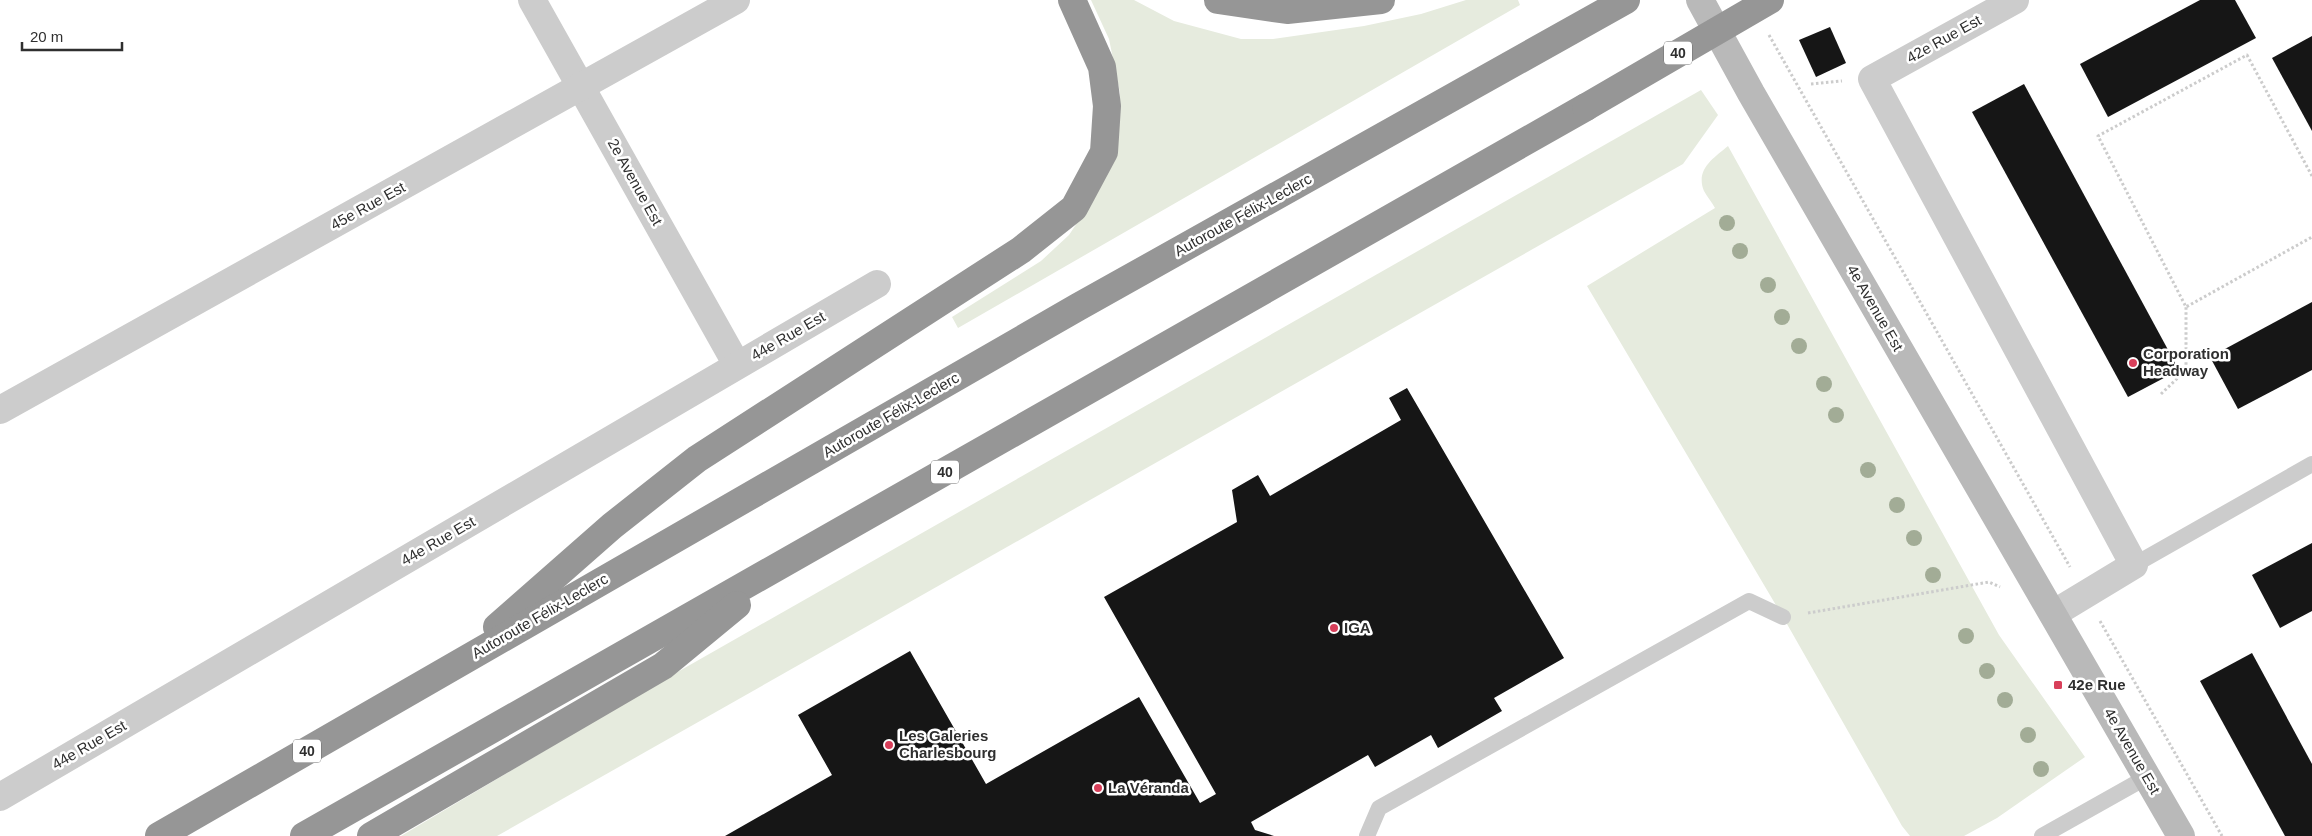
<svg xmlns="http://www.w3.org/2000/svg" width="2312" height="836" font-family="Arial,sans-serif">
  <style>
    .green { fill: #e6ebde }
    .building { fill: #161616 }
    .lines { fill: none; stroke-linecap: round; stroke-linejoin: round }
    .path { stroke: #ccc; stroke-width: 3; stroke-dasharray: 2.5 2.5; stroke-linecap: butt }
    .lane { stroke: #ccc; stroke-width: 16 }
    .street { stroke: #ccc; stroke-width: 28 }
    .secondary { stroke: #b9b9b9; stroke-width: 28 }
    .highway { stroke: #969696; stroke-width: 28 }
    .highway-bridge { stroke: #969696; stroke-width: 28 }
    .tree { fill: #a2ac96 }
    .poi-dot { fill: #d83f5a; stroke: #fff; stroke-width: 2 }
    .labels { text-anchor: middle; stroke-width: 5; stroke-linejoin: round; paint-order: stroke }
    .shield { fill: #fff; stroke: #6d6d6d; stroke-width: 1 }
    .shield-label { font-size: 14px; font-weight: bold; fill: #2f2f2f }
    .street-label { font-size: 15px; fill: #2f2f2f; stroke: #fff }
    .poi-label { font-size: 15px; font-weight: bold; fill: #2f2f2f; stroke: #fff; text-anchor: start }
  </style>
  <rect width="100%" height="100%" fill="#fff"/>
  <g class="green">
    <polygon points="1091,0 1134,0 1174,21 1241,39 1273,39 1364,26 1421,14 1466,0 1518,0 1520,5 958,328 952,317 1041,261 1069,235 1095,196 1118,126 1120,93 1109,39"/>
    <polygon points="1701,90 1718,115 1683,164 497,836 401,836 660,682"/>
    <path d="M1728 146 1999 635 2085 757 1997 818 1964 836H1910L1902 826 1783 617 1587 286 1715 208C1712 202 1707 197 1704 191 1695 169 1714 158 1728 146Z"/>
  </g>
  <g class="building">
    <polygon points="2200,0 2235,0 2256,38 2108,117 2080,64"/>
    <polygon points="1830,27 1846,63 1816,77 1799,40"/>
    <polygon points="2312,36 2312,131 2272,58"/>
    <polygon points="2024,84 2179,370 2128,397 1972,112"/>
    <polygon points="2312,302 2312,370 2238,409 2210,357"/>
    <polygon points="1407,388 1564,658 1494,698 1502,711 1438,748 1431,735 1375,767 1368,755 1251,822 1255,830 1274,836 725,836 832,775 798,715 910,651 986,784 1139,697 1200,803 1216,794 1104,597 1237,522 1232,490 1258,475 1270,496 1401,420 1389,398"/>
    <polygon points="2312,543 2312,611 2280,628 2252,575"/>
    <polygon points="2252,653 2312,764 2312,836 2285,836 2200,681"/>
  </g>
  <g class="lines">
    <g class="path">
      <polyline points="1769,35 2070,567"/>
      <polyline points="1811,84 1842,81"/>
      <polyline points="2312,176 2247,55 2098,136 2186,307 2312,237"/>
      <polyline points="2161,394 2186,370 2186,307"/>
      <polyline points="1808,613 1989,582 2000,587"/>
      <polyline points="2100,621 2222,836"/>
    </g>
    <g class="lane">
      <polyline points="2134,565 2312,464"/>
      <polyline points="1367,836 1379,808 1749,601 1783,617"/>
      <polyline points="2042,836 2147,777"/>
    </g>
    <g class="street">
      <polyline points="532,0 737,365"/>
      <polyline points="2015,0 1872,79 2134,565 2053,614"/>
      <polyline points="0,410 736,0"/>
      <polyline points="0,797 877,284"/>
    </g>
    <polyline class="secondary" points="1700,0 1751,93 2181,836"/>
    <g class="highway">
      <polyline points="1218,0 1287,10 1381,0"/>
      <polyline points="497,627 612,526 697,459 1021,250 1074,208 1104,152 1107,106 1102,67 1072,0"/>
      <polyline points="159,836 1078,307 1626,0"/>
      <polyline points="304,836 1586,107"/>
      <polyline points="371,836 663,666 737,605"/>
    </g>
    <polyline class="highway-bridge" points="1586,107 1770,0"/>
  </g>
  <g class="tree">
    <circle cx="1727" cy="223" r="8"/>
    <circle cx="1740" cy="251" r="8"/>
    <circle cx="1768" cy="285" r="8"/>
    <circle cx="1782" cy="317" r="8"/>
    <circle cx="1799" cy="346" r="8"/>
    <circle cx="1824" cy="384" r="8"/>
    <circle cx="1836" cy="415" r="8"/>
    <circle cx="1868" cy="470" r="8"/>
    <circle cx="1897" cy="505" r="8"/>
    <circle cx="1914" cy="538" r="8"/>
    <circle cx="1933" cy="575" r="8"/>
    <circle cx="1966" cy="636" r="8"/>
    <circle cx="1987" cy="671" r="8"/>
    <circle cx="2005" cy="700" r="8"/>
    <circle cx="2028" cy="735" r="8"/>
    <circle cx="2041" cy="769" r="8"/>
  </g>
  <g class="poi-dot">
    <circle cx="2133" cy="363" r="5"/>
    <circle cx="1334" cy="628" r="5"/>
    <rect x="2053" y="680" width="10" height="10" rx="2.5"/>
    <circle cx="889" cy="745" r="5"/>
    <circle cx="1098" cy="788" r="5"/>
  </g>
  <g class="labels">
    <g class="shield">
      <rect x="1664" y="41.5" width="28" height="23" rx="4"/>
      <rect x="931" y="460.5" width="28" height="23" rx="4"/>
      <rect x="293" y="739.5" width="28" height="23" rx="4"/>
    </g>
    <g class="shield-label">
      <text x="1678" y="58">40</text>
      <text x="945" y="477">40</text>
      <text x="307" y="756">40</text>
    </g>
    <g class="street-label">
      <text transform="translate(1944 39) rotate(-29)" y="5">42e Rue Est</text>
      <text transform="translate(635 182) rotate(61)" y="5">2e Avenue Est</text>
      <text transform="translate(368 206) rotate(-29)" y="5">45e Rue Est</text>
      <text transform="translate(1243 215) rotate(-29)" y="5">Autoroute Félix-Leclerc</text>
      <text transform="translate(1875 308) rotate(60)" y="5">4e Avenue Est</text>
      <text transform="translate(788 336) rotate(-30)" y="5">44e Rue Est</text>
      <text transform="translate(891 415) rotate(-30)" y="5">Autoroute Félix-Leclerc</text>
      <text transform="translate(438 541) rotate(-30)" y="5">44e Rue Est</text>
      <text transform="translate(540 616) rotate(-30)" y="5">Autoroute Félix-Leclerc</text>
      <text transform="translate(89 745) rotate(-30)" y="5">44e Rue Est</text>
      <text transform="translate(2132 751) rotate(60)" y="5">4e Avenue Est</text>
    </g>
    <g class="poi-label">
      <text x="2143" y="359">Corporation<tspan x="2143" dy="17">Headway</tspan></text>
      <text x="1344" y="633">IGA</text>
      <text x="2068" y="690">42e Rue</text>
      <text x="899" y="741">Les Galeries<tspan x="899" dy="17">Charlesbourg</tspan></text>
      <text x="1108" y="793">La Véranda</text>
    </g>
  </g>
  <path d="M22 42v8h100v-8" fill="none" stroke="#2f2f2f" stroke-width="2.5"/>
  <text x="30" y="42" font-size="15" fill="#2f2f2f" stroke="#ffffff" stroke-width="4" paint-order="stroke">20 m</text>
</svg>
